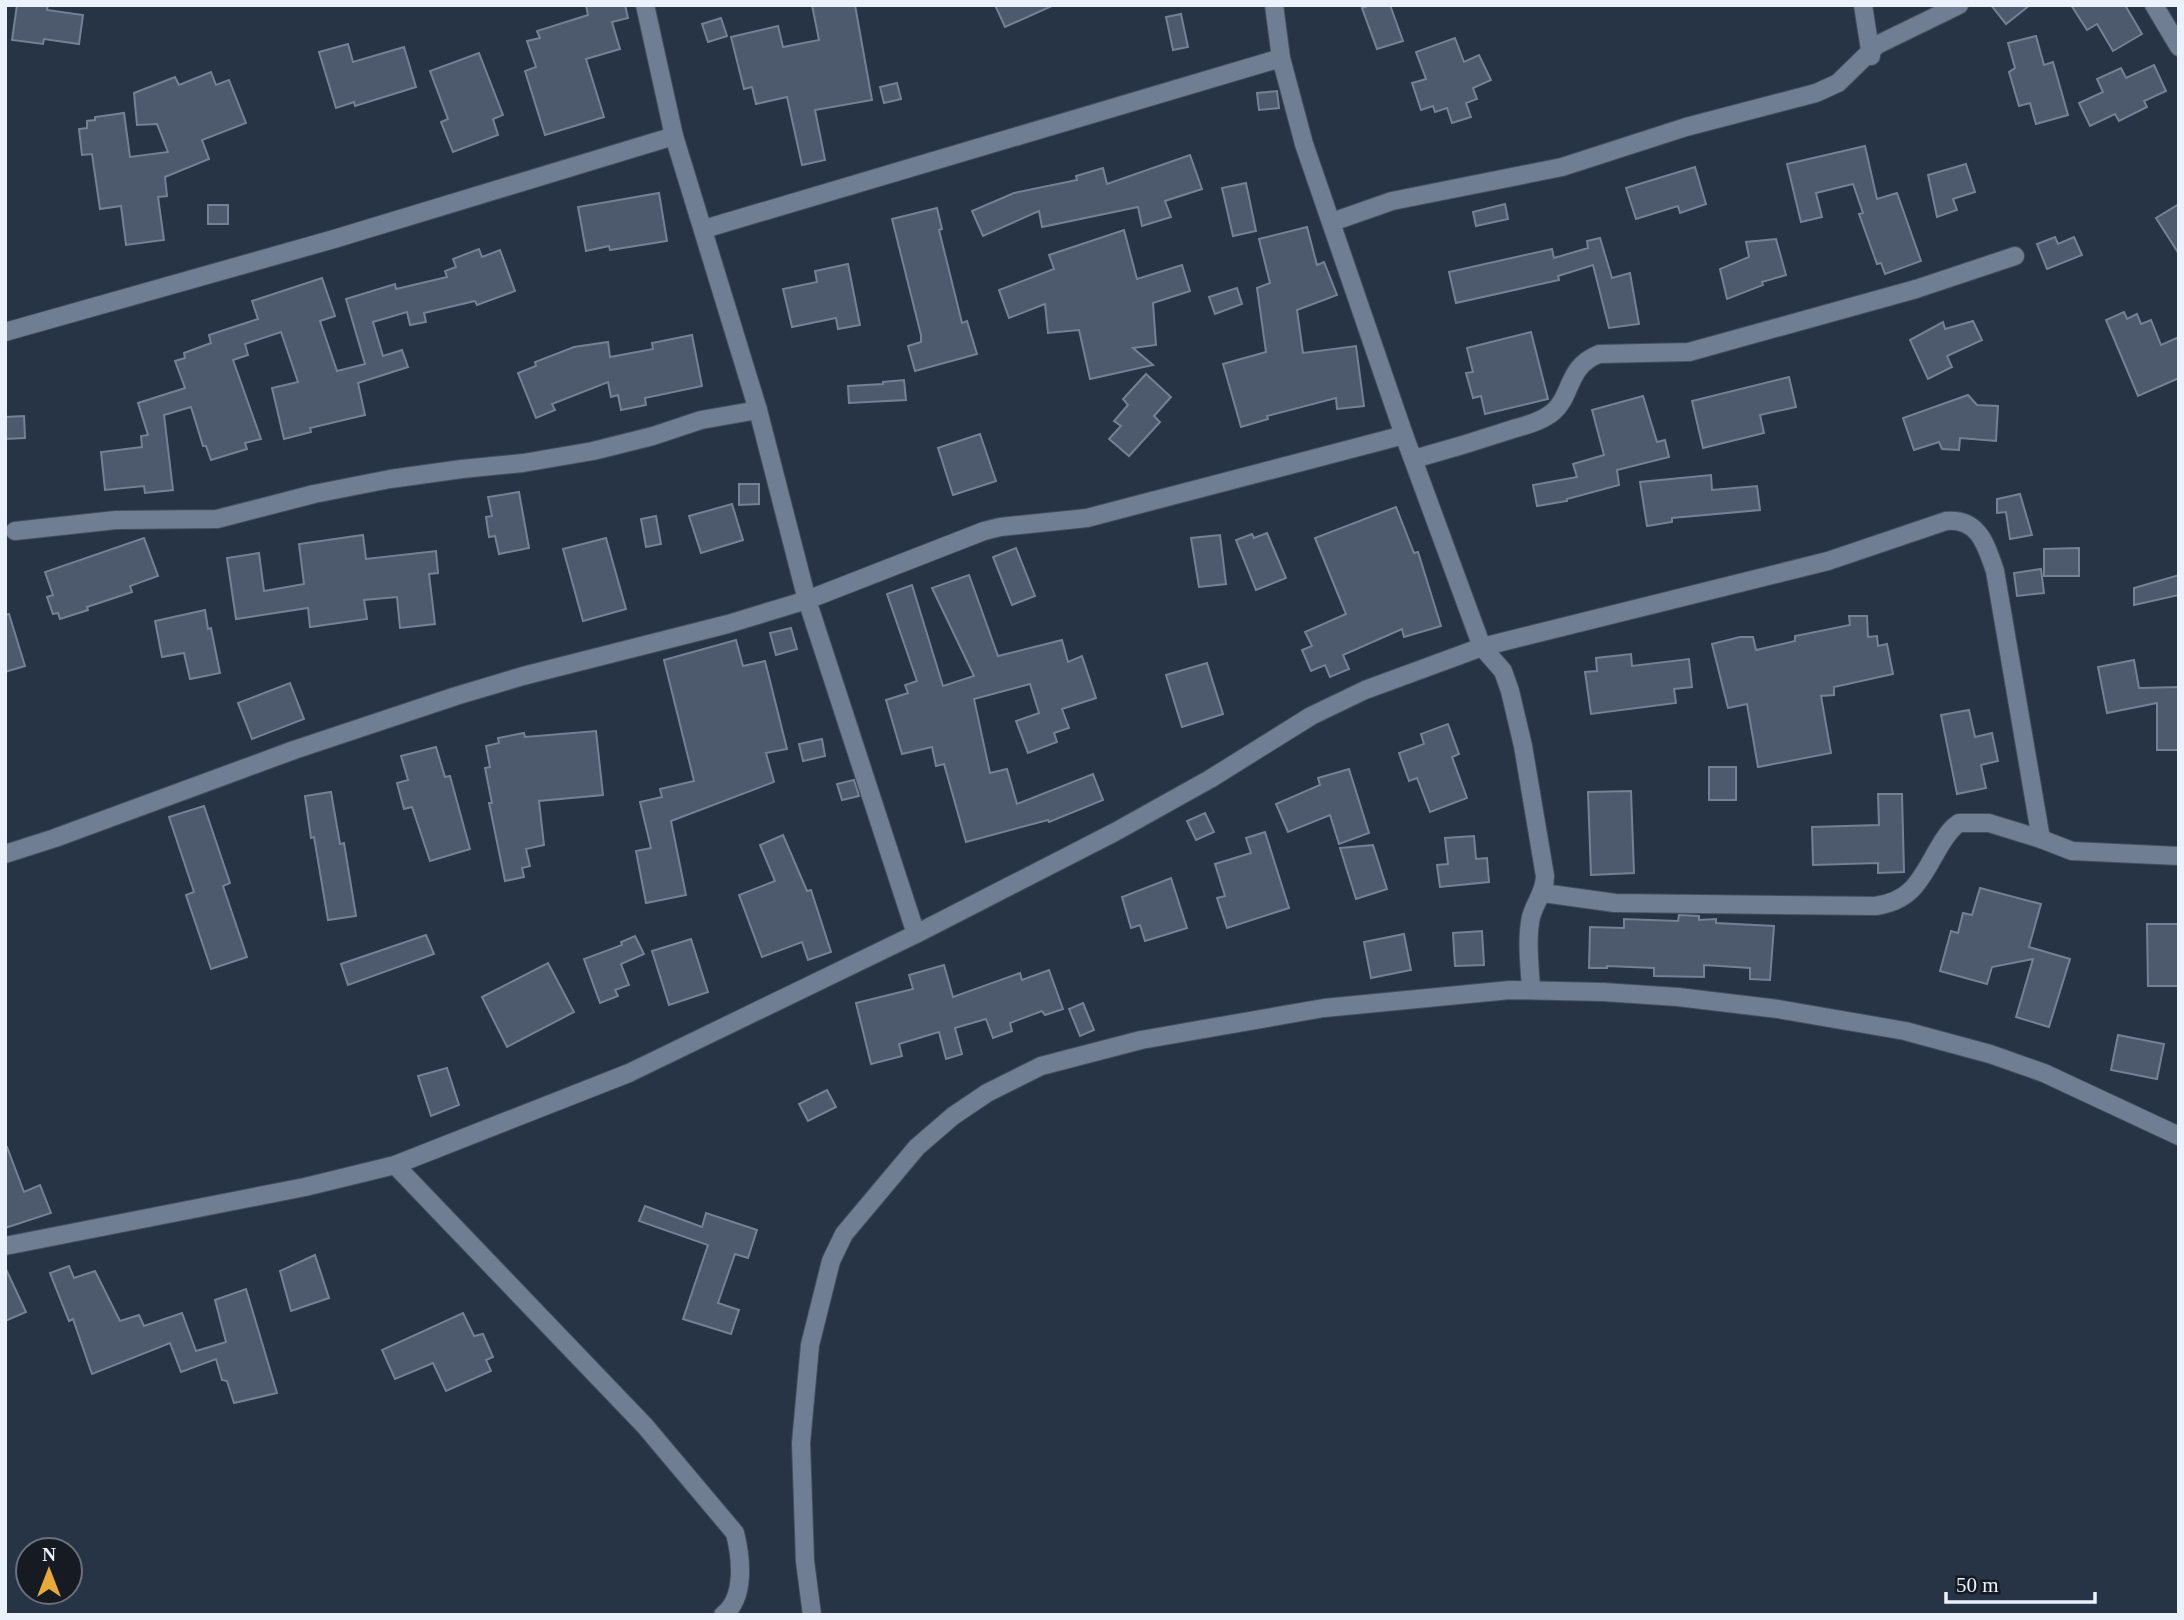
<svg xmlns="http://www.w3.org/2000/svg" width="2184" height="1620" font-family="'Times New Roman',serif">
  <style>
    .building { fill: #4d5a6e; stroke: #728196; stroke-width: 2 }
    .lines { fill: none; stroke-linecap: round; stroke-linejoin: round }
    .minor-casing { stroke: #444f5e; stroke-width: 20 }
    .minor { stroke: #707e93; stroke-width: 18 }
  </style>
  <rect width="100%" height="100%" fill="#273446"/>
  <g class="building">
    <polygon points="17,5 48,5 47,10 83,15 79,44 44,39 43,44 12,40"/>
    <polygon points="586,5 625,5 628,18 612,22 620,49 586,59 604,117 545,135 525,71 536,67 527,41 540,38 537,31 588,15"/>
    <polygon points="812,5 855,5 872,100 815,110 825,160 802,165 787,97 756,104 752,87 744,89 731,37 778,26 783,47 819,40"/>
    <polygon points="995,5 1054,5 1005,27"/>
    <polygon points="1371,5 1390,5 1403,41 1377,49 1362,8"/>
    <polygon points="1991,5 2030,5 2006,24"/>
    <polygon points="2071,5 2125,5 2142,34 2113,51 2097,24 2087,30"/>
    <polygon points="1181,14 1188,47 1173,50 1166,17"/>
    <polygon points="721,18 727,36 708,42 702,24"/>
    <polygon points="2036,36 2044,65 2053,62 2068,115 2036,124 2030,103 2019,106 2009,72 2015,68 2008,43"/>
    <polygon points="1455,38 1464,62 1479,55 1491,80 1473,88 1477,99 1466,103 1471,117 1452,123 1447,108 1435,112 1433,106 1421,110 1412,83 1426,79 1416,52"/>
    <polygon points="348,44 353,62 404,47 416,87 355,106 354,102 336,108 319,52"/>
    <polygon points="479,53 503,115 493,119 498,135 453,152 441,122 448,119 430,71"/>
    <polygon points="2154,65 2166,91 2144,101 2147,107 2119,121 2115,114 2090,126 2079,103 2103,92 2097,79 2121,68 2126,78"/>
    <polygon points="211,72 216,85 229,80 246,123 202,140 209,159 165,177 167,196 158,197 164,240 126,245 121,206 100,209 92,154 82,155 79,129 87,128 87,121 95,120 95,117 124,113 130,157 168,152 157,124 137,125 134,93 175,77 179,85"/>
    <polygon points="897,83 901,99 884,103 880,87"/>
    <polygon points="1277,91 1279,108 1259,110 1257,93"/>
    <polygon points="1865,146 1877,199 1897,193 1921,261 1885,274 1881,263 1877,264 1859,214 1863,213 1853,184 1816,193 1822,217 1801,222 1787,164"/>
    <polygon points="1190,155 1202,189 1165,201 1171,217 1142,226 1138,207 1042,227 1039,211 983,236 972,211 1014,193 1077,180 1076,176 1103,168 1107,184"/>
    <polygon points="1966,164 1975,192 1953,199 1957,210 1937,217 1928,175"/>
    <polygon points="1695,167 1706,204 1680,213 1678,206 1636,219 1626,188"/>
    <polygon points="1246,183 1256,231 1233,236 1222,188"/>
    <polygon points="659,193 667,241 610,250 609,246 586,251 578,207"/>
    <polygon points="1505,204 1508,219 1476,226 1473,212"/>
    <polygon points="2179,204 2179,254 2156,218"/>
    <rect x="208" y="205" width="20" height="19"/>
    <polygon points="937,208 942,229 939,230 962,323 967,321 977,354 915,371 908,346 921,342 921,335 892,219"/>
    <polygon points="1307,227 1317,265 1324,262 1337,295 1297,310 1303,353 1356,346 1364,406 1337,409 1336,398 1267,416 1268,419 1241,427 1223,364 1266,352 1257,288 1270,283 1259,239"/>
    <polygon points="1124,230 1137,279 1182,265 1190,291 1153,303 1156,345 1133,348 1153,365 1090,379 1079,330 1048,333 1045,304 1009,318 999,290 1054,269 1049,255"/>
    <polygon points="2055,237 2058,244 2074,237 2082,255 2047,269 2037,244"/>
    <polygon points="1600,238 1612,278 1630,273 1639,324 1609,328 1593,265 1558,276 1559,280 1456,303 1449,272 1552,249 1554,258 1588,248 1587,241"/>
    <polygon points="1776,239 1786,275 1762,282 1763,285 1727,299 1720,269 1749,257 1746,242"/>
    <polygon points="479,249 482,257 500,250 515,291 477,305 475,301 424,313 426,322 410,325 407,312 373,322 383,356 402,350 408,367 358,383 365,415 310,428 311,432 284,439 272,388 298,382 281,332 245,344 248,355 233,360 261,439 245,443 247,449 211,460 206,446 203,446 191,407 164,415 173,490 145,493 144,486 105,490 101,452 142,447 141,436 148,435 138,403 185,388 175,361 185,358 184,353 211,343 209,335 258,319 252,301 322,278 335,316 320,321 337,371 365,364 346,299 395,284 396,289 447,277 445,271 456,267 453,259"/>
    <polygon points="848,264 860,325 838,329 836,318 792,327 783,289 817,282 815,271"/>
    <polygon points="1237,288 1242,304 1215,314 1209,297"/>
    <polygon points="2124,312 2127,319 2137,314 2141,324 2151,320 2161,345 2179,337 2179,378 2138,396 2106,320"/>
    <polygon points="1973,321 1982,340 1947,356 1952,367 1928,379 1910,340 1943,322 1945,329"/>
    <polygon points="1531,332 1548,399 1485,414 1481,396 1473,398 1466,373 1473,372 1467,348"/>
    <polygon points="692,335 702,386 645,398 646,405 621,410 618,395 611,397 608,382 552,404 555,410 536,418 518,373 536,366 535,362 574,347 608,342 610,357 653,349 652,343"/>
    <polygon points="1146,374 1171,397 1154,416 1160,422 1129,456 1109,439 1121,426 1114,421 1128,405 1123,399"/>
    <polygon points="1789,377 1796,407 1760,415 1764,433 1703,448 1692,401"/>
    <polygon points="904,380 906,400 849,403 848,386 883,384 883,382"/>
    <polygon points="1968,395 1977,405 1998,406 1996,441 1960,438 1959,450 1942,449 1939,442 1914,450 1903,418"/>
    <polygon points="1643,396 1657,442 1665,440 1669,457 1617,470 1619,485 1567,499 1567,501 1537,506 1533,485 1577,477 1573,464 1604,455 1592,410"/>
    <polygon points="24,416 25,438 5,439 5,417"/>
    <polygon points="980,434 996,481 953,495 938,448"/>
    <polygon points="1711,475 1712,490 1757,486 1760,510 1672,518 1672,522 1647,526 1640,482"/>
    <polygon points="739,484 759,484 759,504 739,505"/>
    <polygon points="519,492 529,548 499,554 495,536 489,537 486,517 492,516 488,497"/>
    <polygon points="2020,494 2032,535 2010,539 2006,512 1997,513 1997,499"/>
    <polygon points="732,504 743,540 701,553 689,516"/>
    <polygon points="1396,507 1414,553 1418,552 1441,626 1404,637 1402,629 1343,655 1349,669 1330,677 1325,665 1311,671 1302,650 1312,646 1305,632 1346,614 1315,538"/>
    <polygon points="656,516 661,544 646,547 641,519"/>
    <polygon points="1267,533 1286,578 1256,590 1236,540 1252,534 1254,538"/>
    <polygon points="363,535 366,559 436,551 438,573 429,574 435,624 400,628 397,597 364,600 367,619 310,627 308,608 236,619 227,558 259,553 264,591 304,584 299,544"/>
    <polygon points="1220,535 1226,584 1199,587 1191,538"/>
    <polygon points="144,538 158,576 130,586 132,592 87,607 88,610 60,619 58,613 53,614 47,597 53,595 45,572"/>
    <polygon points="606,538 626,609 583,621 563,549"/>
    <polygon points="1016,548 1035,596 1012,605 993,557"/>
    <polygon points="2079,548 2079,576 2044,576 2044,549"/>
    <polygon points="2041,569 2044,593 2017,596 2014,573"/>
    <polygon points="969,575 998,656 1062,640 1068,662 1082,656 1096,698 1062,709 1069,728 1054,733 1057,742 1028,753 1016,721 1039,713 1030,684 974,699 990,773 1007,769 1017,804 1093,774 1103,800 1049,822 1048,820 966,842 944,764 936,766 932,747 902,754 886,700 908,693 905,685 917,681 887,594 912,585 943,686 974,676 932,588"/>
    <polygon points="2179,575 2179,595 2134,605 2134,588"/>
    <polygon points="205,610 208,629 211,628 220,673 190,679 184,653 162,657 155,621"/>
    <polygon points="9,614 25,666 5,672 5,615"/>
    <polygon points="1849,616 1867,616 1868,637 1877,636 1878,646 1887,644 1893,674 1834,687 1834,695 1821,696 1831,753 1758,767 1747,704 1728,708 1712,644 1740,637 1753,637 1756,650 1795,641 1795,636 1850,625"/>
    <polygon points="791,628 797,649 776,655 770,633"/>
    <polygon points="736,640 743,666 765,661 787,749 766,753 774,782 671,821 686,895 646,903 636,851 651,848 640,802 662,797 660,789 694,781 664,660"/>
    <polygon points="1631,654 1632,666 1689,659 1692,687 1674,689 1676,703 1591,714 1585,672 1597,671 1596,658"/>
    <polygon points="2134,660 2139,688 2179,687 2179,750 2157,750 2157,703 2107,713 2098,667"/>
    <polygon points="1207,663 1223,714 1182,727 1166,675"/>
    <polygon points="290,683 304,719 252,739 238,703"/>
    <polygon points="1969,710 1975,737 1992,733 1998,761 1981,765 1986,788 1957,794 1941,715"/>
    <polygon points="1448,724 1459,754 1452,757 1467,798 1430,812 1417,778 1409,781 1399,753 1424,744 1421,734"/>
    <polygon points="596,731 603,795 539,801 544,845 526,849 530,866 522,868 524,877 505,881 489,803 492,803 485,768 490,767 486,746 499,743 498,738 524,733 525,737"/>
    <polygon points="822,739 825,756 803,761 799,744"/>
    <polygon points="436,747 445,777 450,776 470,849 430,861 412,807 404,809 397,783 408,780 401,756"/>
    <rect x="1709" y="767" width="27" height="33"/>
    <polygon points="1349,769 1369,833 1339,844 1330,815 1288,832 1276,804 1320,785 1318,778"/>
    <polygon points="854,780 859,796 842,800 837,784"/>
    <polygon points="1631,791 1634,873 1591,875 1588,792"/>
    <polygon points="331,792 340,844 344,843 356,916 328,920 314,837 311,838 305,796"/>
    <polygon points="1878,794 1902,794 1904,872 1878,873 1878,863 1813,865 1812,827 1879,825"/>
    <polygon points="204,806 230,883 223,886 247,957 211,969 186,895 194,892 169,817"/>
    <polygon points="1205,813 1214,832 1196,840 1187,821"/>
    <polygon points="1265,832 1289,908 1227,928 1217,898 1225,896 1215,864 1251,853 1246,838"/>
    <polygon points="783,835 807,891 811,890 831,952 808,960 802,942 762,957 739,895 775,881 760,845"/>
    <polygon points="1474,836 1476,859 1487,858 1489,882 1440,887 1437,865 1448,864 1445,838"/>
    <polygon points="1373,845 1387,889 1356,899 1340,848"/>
    <polygon points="1171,878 1187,928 1145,941 1140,925 1131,928 1122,897"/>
    <polygon points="1980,888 2041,904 2029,947 2070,959 2049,1027 2016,1017 2033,959 1992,967 1987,984 1940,971 1951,931 1958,933 1963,913 1972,915"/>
    <polygon points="1679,915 1699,916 1699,920 1716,919 1716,923 1774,926 1770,980 1750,979 1750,968 1704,965 1704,977 1654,976 1654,968 1607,966 1607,968 1589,968 1590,927 1624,928 1624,919 1678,921"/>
    <polygon points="2147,924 2179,924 2179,986 2148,986"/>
    <polygon points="1482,931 1484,965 1455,966 1453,933"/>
    <polygon points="1404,934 1411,970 1371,978 1364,942"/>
    <polygon points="426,935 434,954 348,985 341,964"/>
    <polygon points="635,936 644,954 621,964 629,985 615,990 618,996 600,1003 584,959 622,945 621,942"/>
    <polygon points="691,939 708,992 669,1005 652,951"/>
    <polygon points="548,963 574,1012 507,1047 482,997"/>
    <polygon points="944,965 953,997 1020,973 1022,980 1049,970 1063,1009 1045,1015 1042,1011 1010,1023 1012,1031 993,1038 986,1019 955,1028 962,1054 946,1059 939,1032 899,1044 902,1056 871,1064 856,1003 913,989 909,975"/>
    <polygon points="1083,1003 1094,1030 1080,1036 1069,1009"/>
    <polygon points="2118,1035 2164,1044 2157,1079 2111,1070"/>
    <polygon points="447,1068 459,1105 431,1116 418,1076"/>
    <polygon points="827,1090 836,1107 808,1121 799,1104"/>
    <polygon points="5,1147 7,1147 24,1192 40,1185 51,1213 5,1228"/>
    <polygon points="645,1206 702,1227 706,1213 757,1230 748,1258 735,1254 718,1303 739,1310 731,1334 683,1319 708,1245 639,1221"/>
    <polygon points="315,1255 329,1298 291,1311 280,1271"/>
    <polygon points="69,1266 74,1278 95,1271 120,1321 139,1315 144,1326 182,1313 196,1351 226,1342 215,1300 246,1289 277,1393 234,1403 227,1381 222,1380 216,1359 181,1372 170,1343 92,1374 73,1319 69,1321 50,1273"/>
    <polygon points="5,1267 26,1312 5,1321"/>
    <polygon points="463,1313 474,1336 483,1334 493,1357 486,1360 491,1371 446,1391 433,1363 395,1379 382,1350"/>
  </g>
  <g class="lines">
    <g class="minor-casing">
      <g id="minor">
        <polyline points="645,5 674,136 758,410 807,600 916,934"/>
        <path d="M1274 5 1281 58 1304 144 1404 435 1482 647 1503 671 1510 691 1523 746 1545 876C1545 892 1535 902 1531 917 1526 940 1530 967 1531 990"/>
        <polyline points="1863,5 1871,56"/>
        <polyline points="2154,5 2179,47"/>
        <polyline points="1332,222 1392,201 1562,167 1686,127 1816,93 1838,83 1877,45 1959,5"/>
        <polyline points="704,229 1281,58"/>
        <polyline points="5,332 334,239 674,136"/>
        <path d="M1414 459C1447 450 1480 440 1513 429 1527 425 1542 421 1553 412 1573 395 1566 367 1599 354L1689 352 1916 289 2015 256"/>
        <polyline points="15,531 116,520 217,519 314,494 390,479 462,469 523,463 593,451 653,436 701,420 758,410"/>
        <polyline points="5,854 55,838 294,750 456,696 523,676 728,624 807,600 984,531 1000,527 1087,518 1404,435"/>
        <path d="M1543 893 1615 903 1875 906C1915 901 1922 875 1941 844 1946 836 1951 828 1959 823H1989L2041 839"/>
        <path d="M395 1165 645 1426 735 1533C741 1557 746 1598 723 1615"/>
        <path d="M5 1246 305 1187 395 1165 629 1073 916 934 1115 832 1210 779 1311 716 1365 690 1482 647 1828 561 1946 521C1979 518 1986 545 1995 571L2041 839 2072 851 2179 856"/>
        <polyline points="812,1615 805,1561 801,1443 810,1345 831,1261 844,1234 917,1147 953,1116 987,1093 1041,1066 1141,1040 1324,1008 1510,990 1603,992 1678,997 1778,1009 1905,1031 1990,1054 2044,1073 2179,1136"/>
      </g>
    </g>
    <use href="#minor" class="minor"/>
  </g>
  <rect width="2184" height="1620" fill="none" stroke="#eaf2fe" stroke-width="14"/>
  <g transform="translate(49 1571)"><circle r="33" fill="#161b23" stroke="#6b717b" stroke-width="2"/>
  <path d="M0-5L12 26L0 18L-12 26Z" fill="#e9ab38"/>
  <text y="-10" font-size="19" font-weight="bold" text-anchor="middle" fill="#eaf2fe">N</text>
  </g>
  <path d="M1946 1592v10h149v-10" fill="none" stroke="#eaf2fe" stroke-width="3.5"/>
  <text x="1956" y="1592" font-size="21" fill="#eaf2fe" stroke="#161b23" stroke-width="5" paint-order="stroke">50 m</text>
</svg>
